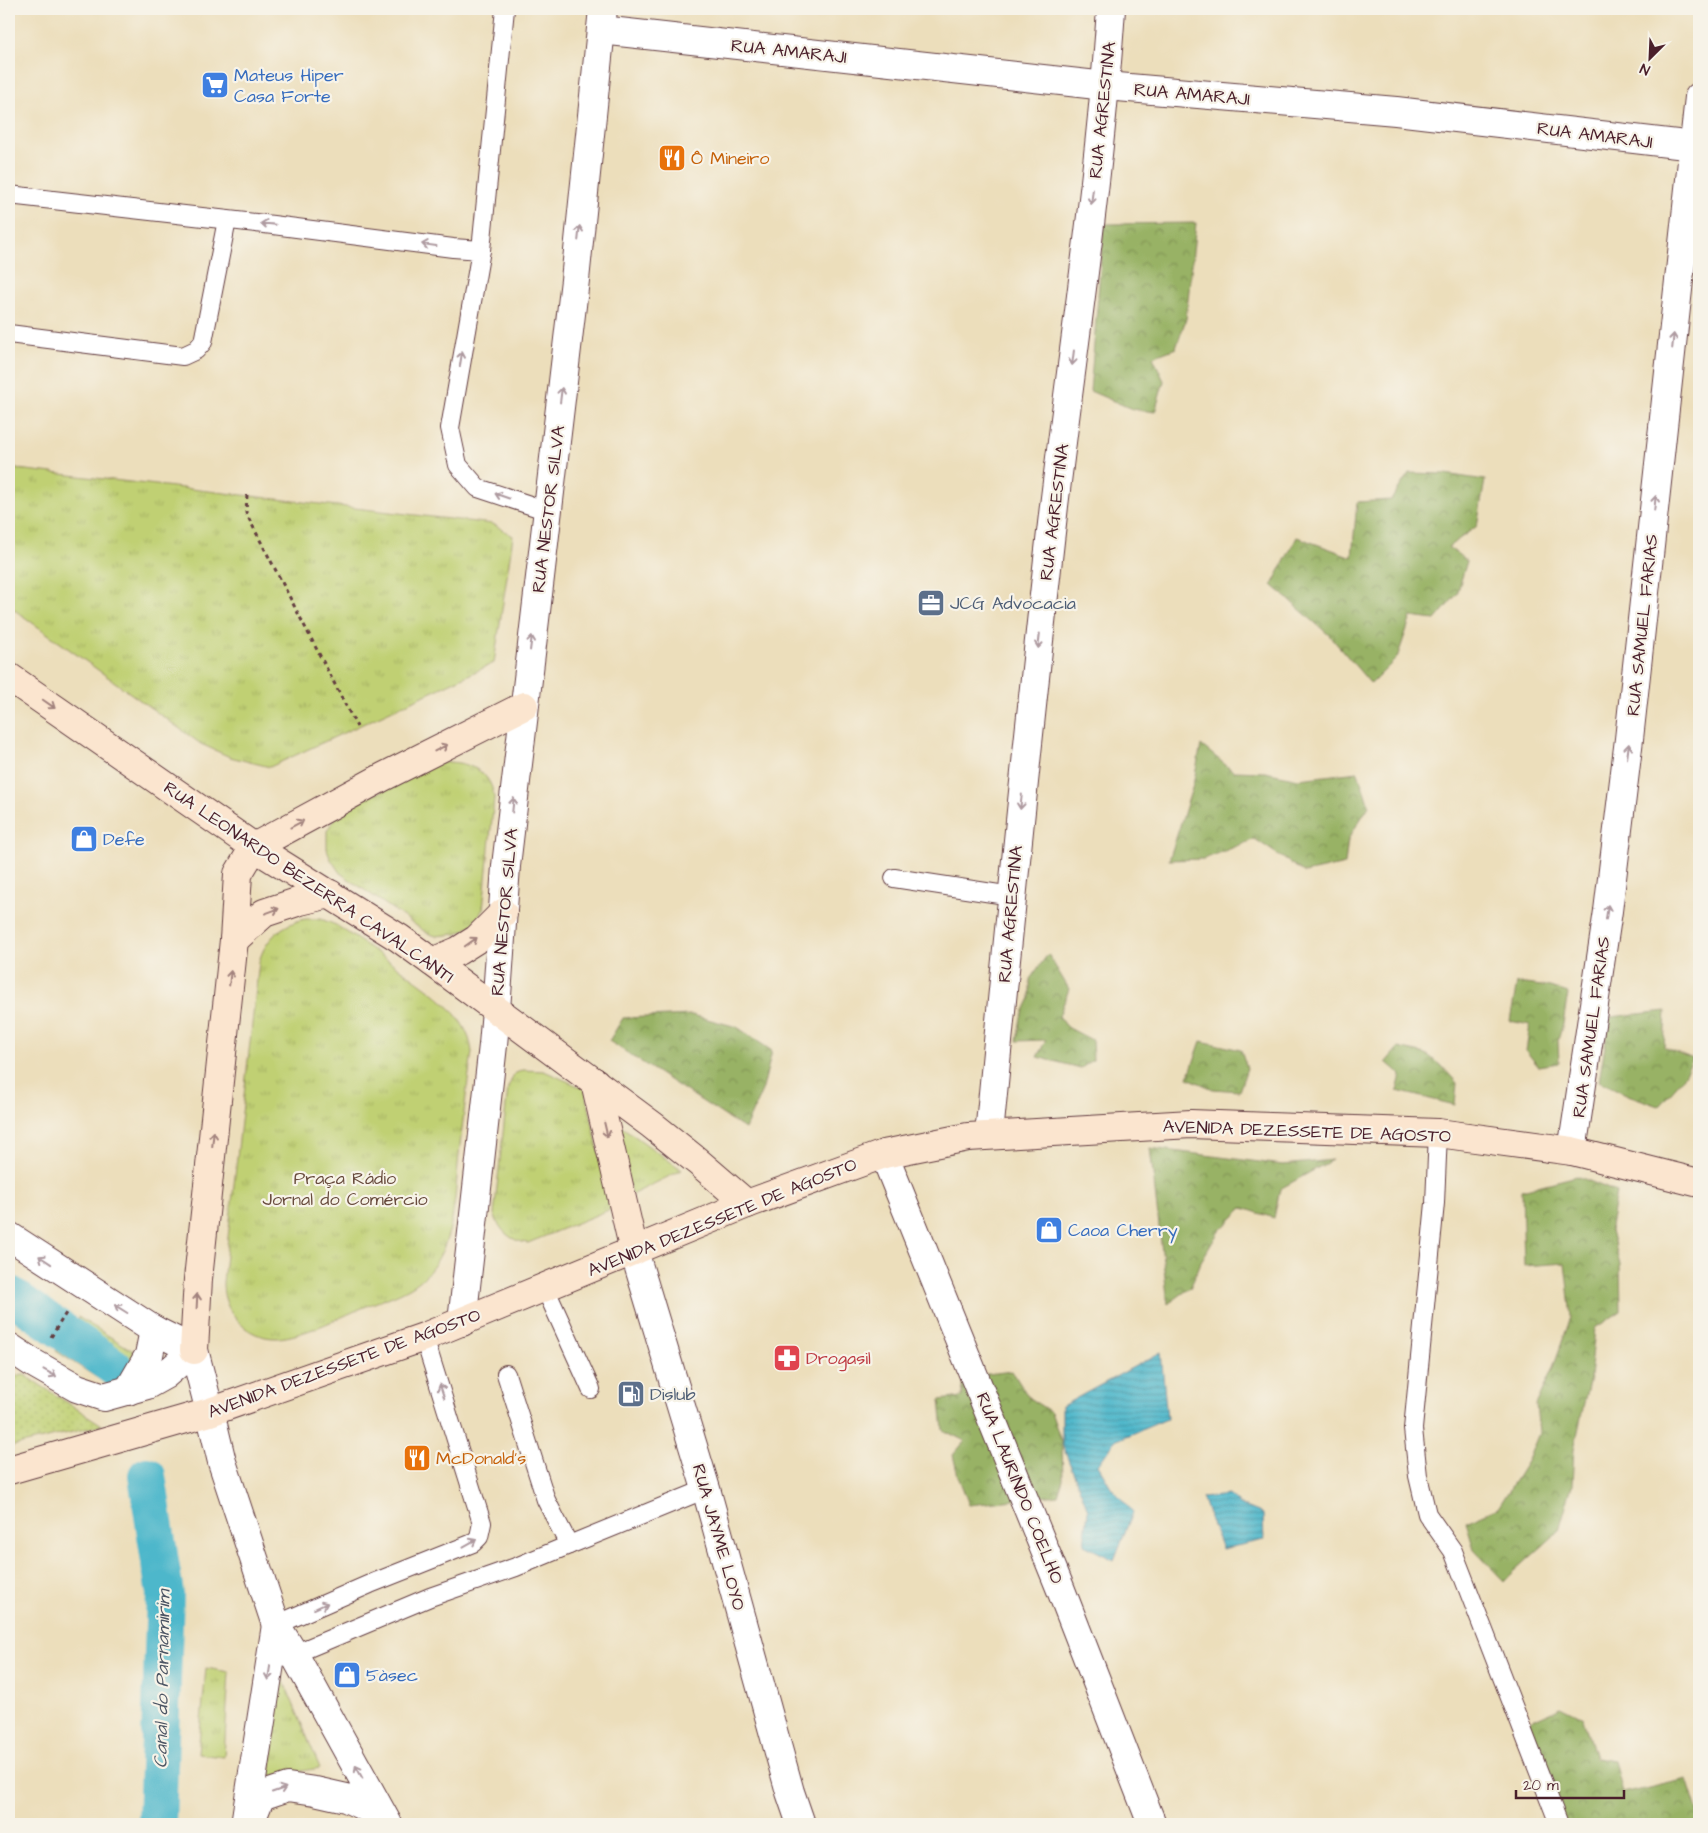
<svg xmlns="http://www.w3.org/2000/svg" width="1708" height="1833" font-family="'Architects Daughter',sans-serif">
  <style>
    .grass { fill: url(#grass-tufts); stroke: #85784f }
    .forest { fill: url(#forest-crowns); stroke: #716848 }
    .garden { fill: url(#garden-dots); stroke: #85784f }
    .water { fill: url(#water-rules); stroke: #4c6b7b }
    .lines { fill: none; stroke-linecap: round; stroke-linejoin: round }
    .canal { stroke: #4eb7cb; stroke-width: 38 }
    .service-casing { stroke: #623c41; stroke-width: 20 }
    .minor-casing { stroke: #623c41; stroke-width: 30 }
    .tertiary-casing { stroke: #623c41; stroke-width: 30 }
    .secondary-casing { stroke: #623c41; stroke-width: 30 }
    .path { stroke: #623c41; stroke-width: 3; stroke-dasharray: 4 4; stroke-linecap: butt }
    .service { stroke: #fff; stroke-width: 18 }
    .minor { stroke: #fff; stroke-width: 28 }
    .tertiary { stroke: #fff; stroke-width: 28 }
    .secondary { stroke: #fbe5cf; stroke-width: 28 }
    .oneway { stroke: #ae9aa0 }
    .oneway2 { stroke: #a2827d }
    .labels { text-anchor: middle; stroke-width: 4.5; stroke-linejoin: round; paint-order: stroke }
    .street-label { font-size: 18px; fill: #4a1f2b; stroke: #f7f3e8 }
    .shop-label { font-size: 18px; fill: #366cbe; stroke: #f7f3e8; text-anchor: start }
    .food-label { font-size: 18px; fill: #c56008; stroke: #f7f3e8; text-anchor: start }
    .service-label { font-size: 18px; fill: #4e5e75; stroke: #f7f3e8; text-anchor: start }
    .park-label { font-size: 18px; fill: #684b3d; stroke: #f7f3e8 }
    .health-label { font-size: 18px; fill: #be3a42; stroke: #f7f3e8; text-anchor: start }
    .water-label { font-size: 19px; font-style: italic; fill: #4b5463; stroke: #f7f3e8 }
  </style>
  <defs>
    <pattern id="grass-tufts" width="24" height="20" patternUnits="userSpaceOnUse" patternTransform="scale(1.25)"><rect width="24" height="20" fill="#c0d073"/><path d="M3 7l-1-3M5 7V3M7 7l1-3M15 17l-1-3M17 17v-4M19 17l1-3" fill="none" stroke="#a6b264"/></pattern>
    <pattern id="forest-crowns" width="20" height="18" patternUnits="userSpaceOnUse" patternTransform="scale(1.25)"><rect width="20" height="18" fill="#98b265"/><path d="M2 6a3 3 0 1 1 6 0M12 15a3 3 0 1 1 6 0" fill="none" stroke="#7e9053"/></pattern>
    <pattern id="garden-dots" width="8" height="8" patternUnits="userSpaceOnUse" patternTransform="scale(1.25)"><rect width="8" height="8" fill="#c0d073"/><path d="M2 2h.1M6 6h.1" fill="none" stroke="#a6b264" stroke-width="1.8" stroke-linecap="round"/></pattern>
    <pattern id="water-rules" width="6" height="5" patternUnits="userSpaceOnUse" patternTransform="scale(1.25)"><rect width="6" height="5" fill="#4eb7cb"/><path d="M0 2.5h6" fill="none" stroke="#4394a5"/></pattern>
  </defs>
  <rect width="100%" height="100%" fill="#f7f3e8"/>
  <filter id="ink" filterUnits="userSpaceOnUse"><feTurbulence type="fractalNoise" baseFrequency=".02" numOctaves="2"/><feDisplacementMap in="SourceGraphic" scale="10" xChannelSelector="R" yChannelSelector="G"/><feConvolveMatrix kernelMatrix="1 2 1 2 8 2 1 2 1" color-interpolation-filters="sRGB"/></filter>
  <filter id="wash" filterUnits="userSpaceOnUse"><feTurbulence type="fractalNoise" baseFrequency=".0096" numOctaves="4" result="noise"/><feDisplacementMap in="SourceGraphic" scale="20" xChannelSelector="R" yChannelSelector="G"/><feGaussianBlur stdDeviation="1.12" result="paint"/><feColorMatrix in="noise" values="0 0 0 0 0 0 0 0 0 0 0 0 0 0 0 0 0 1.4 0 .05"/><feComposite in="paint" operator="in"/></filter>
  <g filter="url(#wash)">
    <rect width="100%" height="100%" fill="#ecdebb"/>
    <g class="grass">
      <polygon points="9,468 493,524 513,536 494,663 270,767 230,757 201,744 9,606"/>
      <path d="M449 762C472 763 492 773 494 798L483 909 474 923 465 930 457 934 436 936 427 933 340 873 330 858 327 849V831L338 812 437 764Z"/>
      <path d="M305 919H321L336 925C357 939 378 953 399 968 428 989 468 1013 472 1052 467 1086 463 1120 459 1154 455 1191 456 1231 435 1264 429 1273 421 1281 411 1287 396 1296 378 1301 362 1308 339 1318 301 1337 277 1338 246 1339 222 1311 223 1282L259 962C265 939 282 924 305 919Z"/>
      <path d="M523 1070 544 1071 585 1089 611 1209 528 1243C510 1241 500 1231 494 1214L508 1088 514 1074Z"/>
      <polygon points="618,1124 682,1170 631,1195"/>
      <polygon points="206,1668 229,1672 224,1757 198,1754"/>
      <polygon points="280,1672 320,1768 270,1776"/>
    </g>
    <g class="forest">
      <polygon points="1196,223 1186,319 1176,348 1153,357 1164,381 1155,412 1132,409 1090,391 1104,224"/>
      <polygon points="1409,473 1445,474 1485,480 1477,526 1448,547 1467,561 1457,594 1435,620 1411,617 1397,658 1371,684 1329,635 1272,585 1297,537 1352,557 1357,502 1391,500"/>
      <polygon points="1201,745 1233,771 1265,772 1299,779 1358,772 1369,806 1348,839 1345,864 1305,873 1255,839 1204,859 1169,860 1193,785"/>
      <polygon points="1048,954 1069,989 1059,1016 1067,1027 1092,1040 1093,1060 1081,1068 1037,1057 1046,1040 1017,1041 1021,1017 1030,998 1030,979"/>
      <polygon points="1517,983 1550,987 1568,993 1563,1024 1558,1040 1559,1063 1538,1066 1526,1051 1530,1025 1510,1021"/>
      <polygon points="1666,1011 1664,1047 1693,1059 1680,1082 1659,1106 1628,1095 1599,1081 1610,1017"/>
      <polygon points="692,1015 737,1027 772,1051 763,1088 745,1129 609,1041 623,1018"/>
      <polygon points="1201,1041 1241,1050 1247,1068 1239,1091 1213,1089 1188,1078"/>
      <polygon points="1398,1048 1426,1054 1441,1065 1457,1083 1455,1105 1397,1091 1401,1075 1386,1062"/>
      <polygon points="1150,1148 1283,1165 1332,1160 1280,1189 1274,1218 1243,1208 1219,1231 1200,1263 1190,1288 1168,1304"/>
      <polygon points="1577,1176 1616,1192 1610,1227 1620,1264 1621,1311 1595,1328 1590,1377 1574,1449 1572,1485 1559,1531 1504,1581 1474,1550 1466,1522 1498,1508 1528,1460 1539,1433 1536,1405 1552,1370 1571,1317 1565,1263 1524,1266 1522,1190"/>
      <polygon points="1012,1371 1029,1398 1051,1412 1062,1444 1063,1479 1058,1495 969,1505 958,1476 953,1455 965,1441 943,1430 940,1400 962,1397 964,1377"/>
      <polygon points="1561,1707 1583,1718 1595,1758 1615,1761 1623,1794 1687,1779 1699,1817 1699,1824 1559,1824 1523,1730 1536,1718"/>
    </g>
    <g class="garden">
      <polygon points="78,1317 135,1352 133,1367 115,1384 96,1377 56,1351"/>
      <polygon points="23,1374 102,1425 9,1447 9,1385 15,1376"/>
    </g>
    <g class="water">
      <polygon points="1161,1352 1167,1419 1115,1441 1098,1465 1111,1487 1133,1512 1114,1560 1084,1545 1088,1510 1062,1444 1062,1406"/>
      <polygon points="1229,1495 1239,1504 1263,1514 1264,1540 1222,1549 1202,1498"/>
    </g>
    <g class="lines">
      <g class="canal">
        <polyline points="9,1294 114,1367"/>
        <polyline points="147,1476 165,1594 157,1824"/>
      </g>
    </g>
  </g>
  <g filter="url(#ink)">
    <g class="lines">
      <g class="service-casing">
        <g id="service">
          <polyline points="9,195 273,225 453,248 481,250 450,428 458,465 478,488 548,511"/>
          <polyline points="481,250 505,9"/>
          <polyline points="9,334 183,356 196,350 203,342 227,220"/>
          <polyline points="894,878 1012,896"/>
          <polyline points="1438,1133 1435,1203 1413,1429 1418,1476 1427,1514 1453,1551 1559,1824"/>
          <polyline points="545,1288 591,1389"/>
          <polyline points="506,1374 546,1500 569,1545 706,1489"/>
          <polyline points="276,1625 370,1584 473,1543 479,1537 482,1523 424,1337"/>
          <polyline points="294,1654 430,1597 516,1567 569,1545"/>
        </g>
      </g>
      <g class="minor-casing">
        <g id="minor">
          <polyline points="601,30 1106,86 1396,111 1694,146"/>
          <path d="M989 1135C1009 925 1030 716 1054 506 1074 341 1100 175 1111 9"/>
          <polyline points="1572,1151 1608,911 1629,739 1699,97"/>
          <polyline points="884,1154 1061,1590 1152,1824"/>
          <polyline points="634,1251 706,1489 790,1792 801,1824"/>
          <polyline points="462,1322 493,1045 496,1010"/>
          <polyline points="210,1412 222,1462 276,1625 294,1654 388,1824"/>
          <polyline points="250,1823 261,1796 288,1787 315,1791 346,1798 382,1815"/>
          <polyline points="245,1824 276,1625"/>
        </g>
      </g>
      <g class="tertiary-casing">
        <g id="tertiary">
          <polyline points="496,1010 506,866 575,280 603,9"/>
          <polyline points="9,1236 154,1330 194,1350"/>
          <polyline points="9,1347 33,1363 77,1388 104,1397 147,1385 165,1375 194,1350"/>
          <polyline points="194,1350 210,1412"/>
          <polyline points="128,1391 149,1355 154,1330"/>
        </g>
      </g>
      <g class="secondary-casing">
        <g id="secondary">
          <polyline points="9,677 254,847 399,938 432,962 652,1125 697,1161 747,1204"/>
          <polyline points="234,940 264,913 300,901 330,894"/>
          <polyline points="432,962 458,951 477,939 503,913"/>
          <polyline points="595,1082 634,1251"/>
          <polyline points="194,1350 198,1279 234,940 238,874 254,847 383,777 524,706"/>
          <polyline points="9,1470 210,1412 424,1337 747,1204 884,1154 968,1137 1191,1124 1438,1133 1572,1151 1699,1183"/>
        </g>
      </g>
      <g class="path">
        <polyline points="247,495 246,513 357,727"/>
        <polyline points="51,1337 66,1313"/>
      </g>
      <use href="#service" class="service"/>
      <use href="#minor" class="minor"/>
      <use href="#tertiary" class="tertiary"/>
      <use href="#secondary" class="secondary"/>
    </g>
    <defs><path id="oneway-shaft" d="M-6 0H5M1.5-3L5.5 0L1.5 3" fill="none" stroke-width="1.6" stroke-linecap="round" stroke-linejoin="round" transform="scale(1.25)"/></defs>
    <g class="oneway">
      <use href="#oneway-shaft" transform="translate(1092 197) rotate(97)"/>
      <use href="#oneway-shaft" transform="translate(268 224) rotate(-174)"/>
      <use href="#oneway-shaft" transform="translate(579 233) rotate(-84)"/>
      <use href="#oneway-shaft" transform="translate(429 245) rotate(-172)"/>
      <use href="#oneway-shaft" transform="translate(1673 341) rotate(-84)"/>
      <use href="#oneway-shaft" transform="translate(1073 358) rotate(97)"/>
      <use href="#oneway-shaft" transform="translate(461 359) rotate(-81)"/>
      <use href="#oneway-shaft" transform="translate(561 395) rotate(-83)"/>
      <use href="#oneway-shaft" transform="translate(502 496) rotate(-161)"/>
      <use href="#oneway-shaft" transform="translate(1655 503) rotate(-84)"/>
      <use href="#oneway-shaft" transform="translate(1039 641) rotate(96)"/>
      <use href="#oneway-shaft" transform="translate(531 643) rotate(-83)"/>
      <use href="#oneway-shaft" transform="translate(1628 751) rotate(-83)"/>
      <use href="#oneway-shaft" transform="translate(1021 802) rotate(96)"/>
      <use href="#oneway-shaft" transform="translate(513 805) rotate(-84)"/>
      <use href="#oneway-shaft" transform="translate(1607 912) rotate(-82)"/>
      <use href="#oneway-shaft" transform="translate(45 1260) rotate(-146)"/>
      <use href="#oneway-shaft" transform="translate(121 1309) rotate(-148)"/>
      <use href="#oneway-shaft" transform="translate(50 1373) rotate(29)"/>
      <use href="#oneway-shaft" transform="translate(442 1391) rotate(-108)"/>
      <use href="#oneway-shaft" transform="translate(470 1543) rotate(-29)"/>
      <use href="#oneway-shaft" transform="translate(321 1606) rotate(-24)"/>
      <use href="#oneway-shaft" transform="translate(269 1673) rotate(99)"/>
      <use href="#oneway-shaft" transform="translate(359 1772) rotate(-119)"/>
      <use href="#oneway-shaft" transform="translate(279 1790) rotate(-19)"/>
    </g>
    <g class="oneway2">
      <use href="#oneway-shaft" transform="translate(49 704) rotate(35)"/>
      <use href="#oneway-shaft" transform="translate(441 748) rotate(-27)"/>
      <use href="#oneway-shaft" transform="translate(297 824) rotate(-28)"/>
      <use href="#oneway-shaft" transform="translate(272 911) rotate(-20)"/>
      <use href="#oneway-shaft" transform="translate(471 942) rotate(-35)"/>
      <use href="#oneway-shaft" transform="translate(230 978) rotate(-84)"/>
      <use href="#oneway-shaft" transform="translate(606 1130) rotate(77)"/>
      <use href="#oneway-shaft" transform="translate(213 1139) rotate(-84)"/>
      <use href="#oneway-shaft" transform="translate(197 1301) rotate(-87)"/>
    </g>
  </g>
  <defs>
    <g id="supermarket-square" transform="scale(1.4375)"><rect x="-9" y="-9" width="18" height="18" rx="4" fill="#3f7fe0" stroke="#f7f3e8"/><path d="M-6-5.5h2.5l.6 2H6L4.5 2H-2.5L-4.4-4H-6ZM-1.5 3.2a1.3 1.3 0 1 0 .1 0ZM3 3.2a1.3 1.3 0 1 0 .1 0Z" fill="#fff"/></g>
    <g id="restaurant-square" transform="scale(1.4375)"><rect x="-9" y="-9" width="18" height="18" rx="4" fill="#e8710a" stroke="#f7f3e8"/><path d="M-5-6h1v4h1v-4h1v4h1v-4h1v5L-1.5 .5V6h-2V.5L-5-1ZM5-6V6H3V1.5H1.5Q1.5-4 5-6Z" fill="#fff"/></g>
    <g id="office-square" transform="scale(1.4375)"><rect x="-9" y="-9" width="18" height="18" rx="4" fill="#5c6f8a" stroke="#f7f3e8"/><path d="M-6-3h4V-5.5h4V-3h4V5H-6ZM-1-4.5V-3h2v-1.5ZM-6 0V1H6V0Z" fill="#fff"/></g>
    <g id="shop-square" transform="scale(1.4375)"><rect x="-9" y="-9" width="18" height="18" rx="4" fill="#3f7fe0" stroke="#f7f3e8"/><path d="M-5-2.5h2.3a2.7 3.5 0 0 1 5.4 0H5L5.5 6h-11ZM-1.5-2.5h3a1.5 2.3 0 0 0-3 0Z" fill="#fff"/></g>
    <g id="pharmacy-square" transform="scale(1.4375)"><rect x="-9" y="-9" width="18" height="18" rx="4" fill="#e0444e" stroke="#f7f3e8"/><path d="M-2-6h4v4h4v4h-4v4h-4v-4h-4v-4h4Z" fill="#fff"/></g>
    <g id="fuel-square" transform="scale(1.4375)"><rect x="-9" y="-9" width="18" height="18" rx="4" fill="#5c6f8a" stroke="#f7f3e8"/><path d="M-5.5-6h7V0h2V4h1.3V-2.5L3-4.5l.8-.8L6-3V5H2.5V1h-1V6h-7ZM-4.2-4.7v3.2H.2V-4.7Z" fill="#fff"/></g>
  </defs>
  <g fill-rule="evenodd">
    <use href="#supermarket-square" x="215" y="85"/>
    <use href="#restaurant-square" x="672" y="158"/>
    <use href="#office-square" x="931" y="603"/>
    <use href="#shop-square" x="84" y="839"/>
    <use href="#shop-square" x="1049" y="1230"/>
    <use href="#pharmacy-square" x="787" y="1358"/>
    <use href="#fuel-square" x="631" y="1394"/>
    <use href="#restaurant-square" x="417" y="1458"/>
    <use href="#shop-square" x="347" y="1675"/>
  </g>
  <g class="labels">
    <g class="street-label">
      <text transform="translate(789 51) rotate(6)" y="6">RUA AMARAJI</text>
      <text transform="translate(1192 94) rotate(5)" y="6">RUA AMARAJI</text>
      <text transform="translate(1102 110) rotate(-84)" y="6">RUA AGRESTINA</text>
      <text transform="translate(1595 135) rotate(7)" y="6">RUA AMARAJI</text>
      <text transform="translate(548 509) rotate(-83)" y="6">RUA NESTOR SILVA</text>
      <text transform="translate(1054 512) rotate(-83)" y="6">RUA AGRESTINA</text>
      <text transform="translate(1642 625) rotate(-84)" y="6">RUA SAMUEL FARIAS</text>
      <text transform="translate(309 882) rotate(34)" y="6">RUA LEONARDO BEZERRA CAVALCANTI</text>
      <text transform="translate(504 912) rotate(-85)" y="6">RUA NESTOR SILVA</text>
      <text transform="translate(1010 914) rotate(-85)" y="6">RUA AGRESTINA</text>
      <text transform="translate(1591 1027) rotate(-82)" y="6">RUA SAMUEL FARIAS</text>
      <text transform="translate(1307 1131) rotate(2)" y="6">AVENIDA DEZESSETE DE AGOSTO</text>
      <text transform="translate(722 1217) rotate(-22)" y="6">AVENIDA DEZESSETE DE AGOSTO</text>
      <text transform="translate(344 1363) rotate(-20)" y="6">AVENIDA DEZESSETE DE AGOSTO</text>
      <text transform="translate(1020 1488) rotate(68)" y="6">RUA LAURINDO COELHO</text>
      <text transform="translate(719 1537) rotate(74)" y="6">RUA JAYME LOYO</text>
    </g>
    <g class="shop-label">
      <text x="234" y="81">Mateus Hiper<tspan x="234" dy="21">Casa Forte</tspan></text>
      <text x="103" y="845">Defe</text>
      <text x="1068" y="1236">Caoa Cherry</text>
      <text x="366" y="1681">5àsec</text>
    </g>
    <g class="food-label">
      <text x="691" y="164">Ô Mineiro</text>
      <text x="436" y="1464">McDonald's</text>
    </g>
    <g class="service-label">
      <text x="950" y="609">JCG Advocacia</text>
      <text x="650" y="1400">Dislub</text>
    </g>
    <g class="park-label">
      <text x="345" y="1184">Praça Rádio<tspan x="345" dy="21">Jornal do Comércio</tspan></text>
    </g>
    <g class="health-label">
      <text x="806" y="1364">Drogasil</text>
    </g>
    <g class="water-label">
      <text transform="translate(161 1679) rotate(-89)" y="7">Canal do Parnamirim</text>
    </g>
  </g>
  <rect width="1708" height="1833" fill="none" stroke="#f7f3e8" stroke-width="30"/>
  <g transform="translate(1650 58) rotate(204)" stroke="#f7f3e8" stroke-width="4" paint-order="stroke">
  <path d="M0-4L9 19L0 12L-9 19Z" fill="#4a1f2b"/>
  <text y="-8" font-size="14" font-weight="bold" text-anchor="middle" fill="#4a1f2b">N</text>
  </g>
  <path d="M1516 1790v8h108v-8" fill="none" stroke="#4a1f2b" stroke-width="2.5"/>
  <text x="1523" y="1790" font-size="15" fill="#4a1f2b" stroke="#f7f3e8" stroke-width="4" paint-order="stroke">20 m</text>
</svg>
